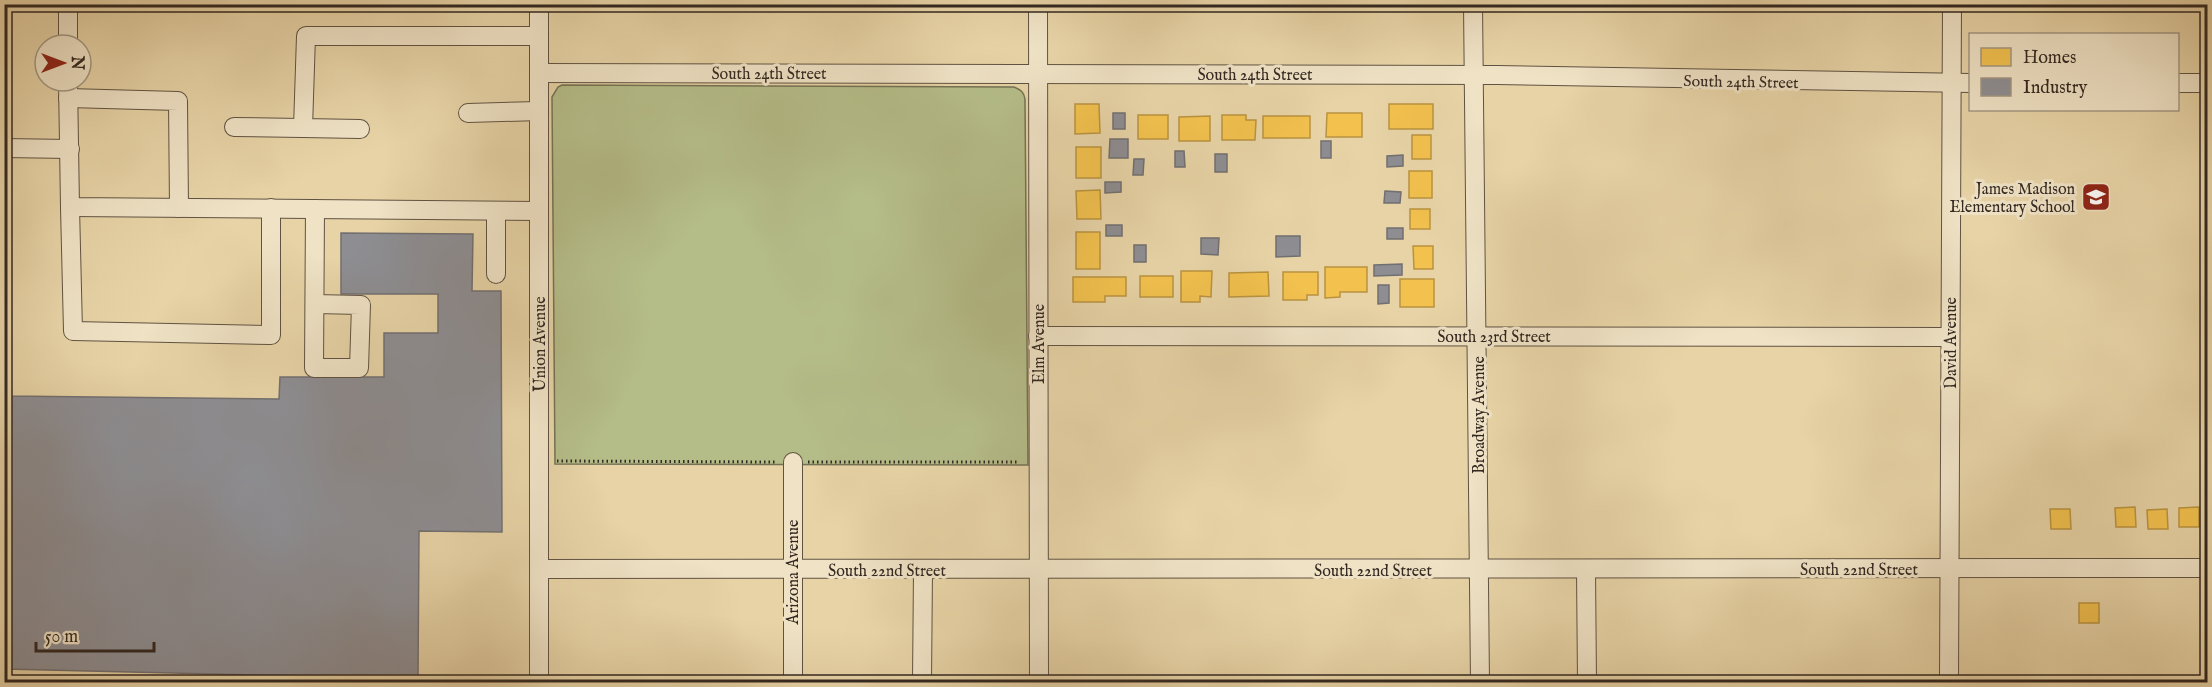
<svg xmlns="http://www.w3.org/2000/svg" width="2212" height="687" font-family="'IM FELL English',serif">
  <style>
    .green { fill: #b4bc88; stroke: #747254; stroke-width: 1.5 }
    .homes { fill: #f2c14e; stroke: #b99340; stroke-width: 1.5 }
    .industry { fill: #8d8d92; stroke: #726f70; stroke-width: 1.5 }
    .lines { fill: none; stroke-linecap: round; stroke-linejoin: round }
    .minor-casing { stroke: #605342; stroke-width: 20 }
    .path { stroke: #332821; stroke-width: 3; stroke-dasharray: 1.5 3; stroke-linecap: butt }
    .minor { stroke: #efe2c5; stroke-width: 18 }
    .labels { text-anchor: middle; stroke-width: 6; stroke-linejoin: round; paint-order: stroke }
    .street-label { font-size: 16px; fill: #332821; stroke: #efe2c5 }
    .poi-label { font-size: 16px; fill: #332821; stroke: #efe2c5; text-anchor: end }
  </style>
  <rect width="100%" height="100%" fill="#e7d3a6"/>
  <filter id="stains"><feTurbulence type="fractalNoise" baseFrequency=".00333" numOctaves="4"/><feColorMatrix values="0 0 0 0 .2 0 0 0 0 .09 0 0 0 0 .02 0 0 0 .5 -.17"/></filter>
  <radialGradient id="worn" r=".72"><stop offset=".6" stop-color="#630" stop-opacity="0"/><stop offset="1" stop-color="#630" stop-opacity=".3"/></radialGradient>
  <path class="green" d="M562 85 1014 87C1021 90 1024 92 1025 99L1028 465 555 464 552 97 558 87Z"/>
  <g class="homes">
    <polygon points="1075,104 1099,104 1100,133 1075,134"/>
    <rect x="1389" y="104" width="44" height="25"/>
    <polygon points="1327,113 1362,113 1362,137 1326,137"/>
    <rect x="1138" y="115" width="30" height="24"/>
    <polygon points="1222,115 1246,115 1246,120 1256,120 1255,140 1222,140"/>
    <polygon points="1210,116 1210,141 1179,141 1179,117"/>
    <rect x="1263" y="116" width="47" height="22"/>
    <rect x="1412" y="135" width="19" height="24"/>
    <rect x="1076" y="147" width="25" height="31"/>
    <rect x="1409" y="171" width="23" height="27"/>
    <polygon points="1100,190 1101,219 1077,219 1076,191"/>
    <rect x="1410" y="209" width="20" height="20"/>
    <rect x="1076" y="232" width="24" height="37"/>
    <polygon points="1413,246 1433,246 1433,269 1414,269"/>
    <polygon points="1325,267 1367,267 1367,292 1340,292 1340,297 1325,298"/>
    <polygon points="1181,271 1212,271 1211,297 1200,296 1200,302 1181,302"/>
    <polygon points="1268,272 1269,296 1229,297 1229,273"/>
    <polygon points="1283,272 1318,272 1318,295 1307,295 1307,300 1283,300"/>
    <rect x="1140" y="276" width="33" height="21"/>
    <polygon points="1073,277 1126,277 1126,296 1105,296 1105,302 1073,302"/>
    <rect x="1400" y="279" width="34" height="28"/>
    <polygon points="2135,507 2136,527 2116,527 2115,508"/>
    <polygon points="2199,507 2199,527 2179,527 2179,508"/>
    <polygon points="2050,509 2070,509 2071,529 2051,529"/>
    <polygon points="2167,509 2168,529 2148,529 2147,510"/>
    <rect x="2079" y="603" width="20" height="20"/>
  </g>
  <g class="industry">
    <rect x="1113" y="113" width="12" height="16"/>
    <polygon points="1110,139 1128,139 1128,158 1109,158"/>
    <rect x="1321" y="141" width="10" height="17"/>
    <polygon points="1175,151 1184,151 1185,167 1175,167"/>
    <rect x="1215" y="154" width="12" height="18"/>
    <polygon points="1403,155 1403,166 1387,167 1387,156"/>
    <polygon points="1134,159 1144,159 1143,175 1133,175"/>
    <polygon points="4,180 7,180 6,396 279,399 280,377 384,377 384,333 438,333 438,294 341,294 341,233 473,234 472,291 501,291 502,532 419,531 418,679 4,669"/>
    <polygon points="1105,182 1121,182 1121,192 1105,193"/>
    <polygon points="1385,191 1401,192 1400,203 1384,203"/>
    <rect x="1106" y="225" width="16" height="11"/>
    <rect x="1387" y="228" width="16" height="11"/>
    <polygon points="1276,236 1300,236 1300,256 1276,257"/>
    <polygon points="1201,238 1219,238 1218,255 1201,254"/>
    <rect x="1134" y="245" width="12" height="17"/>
    <polygon points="1402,264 1402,275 1374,276 1374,265"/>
    <polygon points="1378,285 1389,285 1389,303 1378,304"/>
  </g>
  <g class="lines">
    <g class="minor-casing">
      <g id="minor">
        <polyline points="68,4 68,45"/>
        <polyline points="539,4 539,682"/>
        <polyline points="1038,4 1039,682"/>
        <polyline points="1473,4 1480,682"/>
        <polyline points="539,73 1497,75 1970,83"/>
        <polyline points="68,81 70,207 539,211"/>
        <polyline points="2178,83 2208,83"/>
        <polyline points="68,98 178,101 179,208"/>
        <polyline points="468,113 539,111"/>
        <polyline points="234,127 303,128"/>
        <polyline points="360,129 303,128 306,36 539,36"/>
        <polyline points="4,148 70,149"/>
        <polyline points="70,207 73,331 271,335 271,208"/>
        <polyline points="315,209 314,368 359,368 361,305 315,304"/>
        <polyline points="496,211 496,274"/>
        <polyline points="1038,336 1950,337"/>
        <polyline points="793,462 793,682"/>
        <polyline points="539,569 2208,568"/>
        <polyline points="1586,570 1587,682"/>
        <polyline points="922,682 923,570"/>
        <polyline points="1949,682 1952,4"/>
      </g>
    </g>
    <g class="path">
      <polyline points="557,461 777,462"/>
      <polyline points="808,462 1019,462"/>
    </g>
    <use href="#minor" class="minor"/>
  </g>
  <defs>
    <g id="school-square" transform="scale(1.5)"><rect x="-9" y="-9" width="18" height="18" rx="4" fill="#8f2418" stroke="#efe2c5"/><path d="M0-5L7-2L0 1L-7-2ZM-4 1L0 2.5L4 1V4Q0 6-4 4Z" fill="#fff"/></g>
  </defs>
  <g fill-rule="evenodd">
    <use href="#school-square" x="2096" y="197"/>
  </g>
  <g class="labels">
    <g class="street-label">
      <text x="769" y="79">South 24th Street</text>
      <text x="1255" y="80">South 24th Street</text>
      <text transform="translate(1741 81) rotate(1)" y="6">South 24th Street</text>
      <text x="1494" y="342">South 23rd Street</text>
      <text transform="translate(1950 343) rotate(-90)" y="6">David Avenue</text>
      <text transform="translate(539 344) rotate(-90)" y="6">Union Avenue</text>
      <text transform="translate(1038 344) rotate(-90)" y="6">Elm Avenue</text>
      <text transform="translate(1478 415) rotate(-90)" y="6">Broadway Avenue</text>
      <text x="1859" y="575">South 22nd Street</text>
      <text x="887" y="576">South 22nd Street</text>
      <text x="1373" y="576">South 22nd Street</text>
      <text transform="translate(792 572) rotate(-90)" y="6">Arizona Avenue</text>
    </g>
    <g class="poi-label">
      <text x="2075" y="194">James Madison<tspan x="2075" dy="18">Elementary School</tspan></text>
    </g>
  </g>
  <rect width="2212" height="687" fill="none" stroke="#e7d3a6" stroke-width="24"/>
  <rect x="6" y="6" width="2200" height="675" fill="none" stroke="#332821" stroke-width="3"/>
  <rect x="12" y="12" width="2188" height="663" fill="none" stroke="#332821" stroke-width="1.5"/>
  <rect x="1969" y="33" width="210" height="78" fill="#efe2c5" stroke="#a49883" stroke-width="1.5"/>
  <rect x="1981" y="48" width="30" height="18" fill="#f2c14e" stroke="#a49883" stroke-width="1.5"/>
  <text x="2023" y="63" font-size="18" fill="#332821">Homes</text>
  <rect x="1981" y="78" width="30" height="18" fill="#8d8d92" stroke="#a49883" stroke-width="1.5"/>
  <text x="2023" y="93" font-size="18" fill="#332821">Industry</text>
  <g transform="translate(63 63) rotate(90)"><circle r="28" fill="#efe2c5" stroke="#a49883" stroke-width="1.5"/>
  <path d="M0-4.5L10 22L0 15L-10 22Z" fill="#8f2418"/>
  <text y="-9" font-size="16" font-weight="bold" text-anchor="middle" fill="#332821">N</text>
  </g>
  <path d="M36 642v9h118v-9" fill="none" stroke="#332821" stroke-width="3"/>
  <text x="45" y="642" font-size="18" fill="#332821" stroke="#efe2c5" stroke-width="4.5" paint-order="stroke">50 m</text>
  <rect width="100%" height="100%" filter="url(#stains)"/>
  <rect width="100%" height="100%" fill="url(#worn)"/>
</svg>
